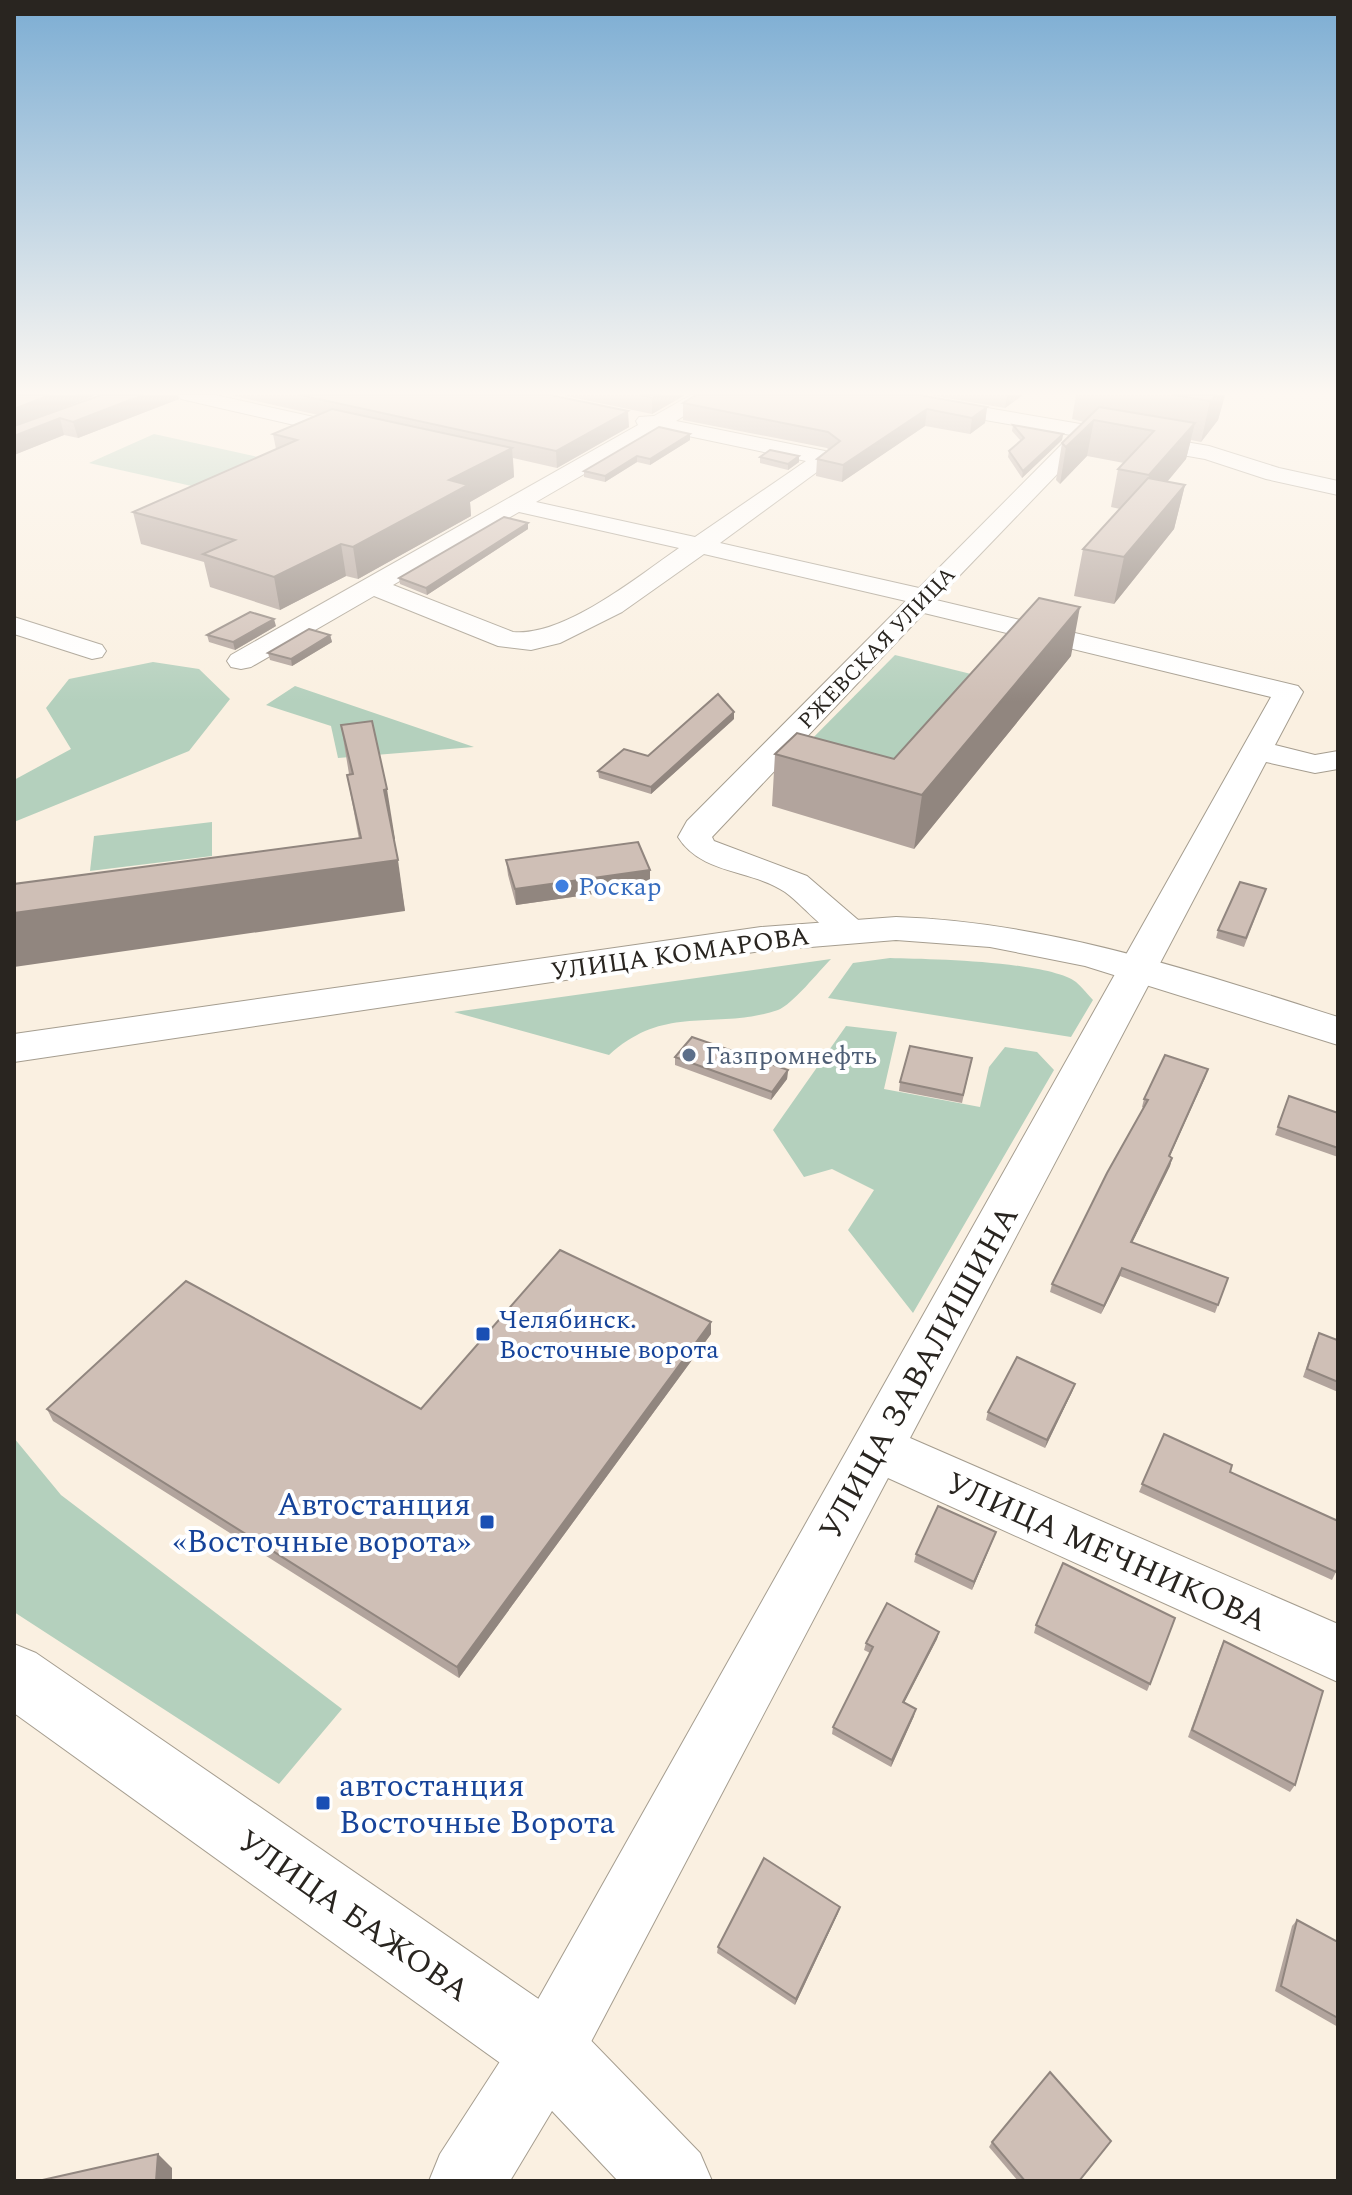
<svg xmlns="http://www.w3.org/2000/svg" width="1352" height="2195" font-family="Spectral,serif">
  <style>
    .green { fill: #b4d0bd }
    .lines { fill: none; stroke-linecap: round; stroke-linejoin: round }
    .minor-casing { stroke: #a59d8f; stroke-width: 2 }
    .major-casing { stroke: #a59d8f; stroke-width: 2 }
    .minor { fill: #fff; fill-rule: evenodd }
    .major { fill: #fff; fill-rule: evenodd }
    .wall { fill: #b2a49d }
    .shaded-wall { fill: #91867f }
    .building { fill: #cfbfb6; stroke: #91867f; stroke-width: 2 }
    .shop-dot { fill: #3f7fe0; stroke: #fff; stroke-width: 3 }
    .service-dot { fill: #5c6f8a; stroke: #fff; stroke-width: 3 }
    .transit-dot { fill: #1a4fb4; stroke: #fff; stroke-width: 3 }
    .labels { text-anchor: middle; stroke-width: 8; stroke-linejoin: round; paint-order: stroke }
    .far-street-label { font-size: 22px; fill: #292520; stroke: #fff }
    .shop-label { font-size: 26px; fill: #366cbe; stroke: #fff; text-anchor: start }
    .street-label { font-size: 26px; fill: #292520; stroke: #fff }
    .service-label { font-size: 26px; fill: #4e5e75; stroke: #fff; text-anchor: start }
    .transit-label { font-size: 26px; fill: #164399; stroke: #fff; text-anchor: start }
    .near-street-label { font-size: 32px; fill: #292520; stroke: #fff }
    .near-transit-label { font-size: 32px; fill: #164399; stroke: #fff; text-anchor: end }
  </style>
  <rect width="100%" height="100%" fill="#faf0e1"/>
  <g class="green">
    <polygon points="154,434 276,461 214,491 89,463"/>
    <polygon points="895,655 971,674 877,779 795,756"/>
    <polygon points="153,662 199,669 230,699 189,751 14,822 14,780 71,749 46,708 69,679"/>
    <polygon points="295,686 474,747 338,758 331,726 266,705"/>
    <polygon points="212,822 212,856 90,871 94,836"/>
    <path d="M890 958C929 959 1047 961 1076 982 1082 987 1088 995 1093 1000L1071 1037 828 998 853 963Z"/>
    <path d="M831 959C819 971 792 1005 778 1010 715 1031 666 1003 609 1055L454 1012Z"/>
    <polygon points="846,1026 897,1032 884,1089 980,1107 989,1067 1005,1047 1037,1052 1054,1070 913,1313 848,1230 874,1190 832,1169 804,1177 773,1130"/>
    <polygon points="14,1438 61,1495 342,1709 279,1784 14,1612"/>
  </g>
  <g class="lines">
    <g class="minor-casing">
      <g id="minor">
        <polygon points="79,395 108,395 105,399 14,432 14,419"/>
        <polygon points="178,395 215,395 368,429 371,434 360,440 181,399"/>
        <path d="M691 395H716L676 421 825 451 836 458 720 543 919 588 1071 435 876 401 866 395H911L1209 446 1279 468 1338 481V495L1266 479 1205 459 1091 439 936 600 1298 686 1303 692 1275 745 1315 755 1338 751V769L1315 773 1266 762 910 1438 1338 1624V1682L888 1478 573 2076 510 2181H429L440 2154 523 2026 1271 697 924 613 712 837 714 841 807 876 871 931 866 939C832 947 810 910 785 892 751 869 702 875 678 837L687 821 906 601 704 554 622 612 560 643 531 650 498 646 374 596 251 667 241 669 231 667 227 661 231 655 638 425 636 421 639 417 654 416ZM660 430 806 461 695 537 536 502ZM519 512 679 548C637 577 564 637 513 632L393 585Z"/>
        <polygon points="14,617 102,645 106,651 102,657 92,659 14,634"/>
      </g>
    </g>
    <g class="major-casing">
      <g id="major">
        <path d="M896 917C1049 922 1193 971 1338 1017V1045L1085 966 990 947 896 940 761 951 14 1062V1034L761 927Z"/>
        <polygon points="14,1644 36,1653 575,2024 700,2153 712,2181 618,2181 521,2078 14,1713"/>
      </g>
    </g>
    <use href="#minor" class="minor"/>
    <use href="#major" class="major"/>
  </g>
  <g class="wall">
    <polygon points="14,395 96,395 32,420 101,395 178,395 179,399 78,438 64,435 14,455"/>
    <polygon points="230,395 550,395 629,427 557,468 513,458 514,477 470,502 471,516 358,579 346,576 280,610 210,587 204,562 141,544 133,512 276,449 273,434 318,415"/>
    <polygon points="561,395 685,395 652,414"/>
    <polygon points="929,395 1023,395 1005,408"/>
    <polygon points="1076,395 1225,395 1218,420 1201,442 1191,440 1186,459 1167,482 1185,485 1174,529 1114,604 1074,596 1083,549 1120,509 1111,507 1118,469 1124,463 1087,456 1060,484 1056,480 1062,443 1084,422 1072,419"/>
    <polygon points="683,403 987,407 985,423 970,434 925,426 842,482 816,476 817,459 829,450 827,448 683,420"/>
    <polygon points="1013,425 1063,434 1062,440 1022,478 1008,457 1009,451 1021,441 1012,431"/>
    <polygon points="690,434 690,440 650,465 637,462 605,482 584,477 584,471"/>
    <polygon points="799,456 799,462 788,470 760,463 760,457"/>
    <polygon points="528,523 528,529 427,595 400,584 399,578"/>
    <polygon points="276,626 235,650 209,642 207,635"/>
    <polygon points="330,635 332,642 292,666 270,660 268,653"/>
    <polygon points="1071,656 914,849 772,806 775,754 894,759"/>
    <polygon points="734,719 651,794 599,778 598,771 648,756"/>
    <polygon points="341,725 395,839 393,839 405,911 359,839 347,775 349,774"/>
    <polygon points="506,860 650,870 650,886 516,905 508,875"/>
    <polygon points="1266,889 1244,947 1216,938 1218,930"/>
    <polygon points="675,1057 788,1070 787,1079 771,1100 675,1065"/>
    <polygon points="972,1058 962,1103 899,1091 900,1082"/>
    <polygon points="1208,1069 1170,1156 1172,1158 1170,1166 1132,1243 1228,1278 1215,1313 1120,1276 1101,1314 1050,1292 1052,1284 1144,1108 1142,1107 1144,1099"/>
    <polygon points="1289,1096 1338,1113 1338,1157 1275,1135"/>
    <polygon points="1319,1333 1336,1340 1338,1333 1338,1392 1303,1377 1315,1341"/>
    <polygon points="711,1334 459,1678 53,1421 47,1409 421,1409"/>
    <polygon points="1075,1384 1072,1392 1045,1448 986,1420 988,1412"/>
    <polygon points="1164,1434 1336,1572 1332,1580 1139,1492"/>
    <polygon points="996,1532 972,1590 914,1562 916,1554"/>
    <polygon points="1036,1625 1150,1684 1147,1691 1034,1633"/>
    <polygon points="939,1632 937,1639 904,1702 914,1716 891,1767 832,1734 833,1727 870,1653 864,1650 866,1643"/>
    <polygon points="1224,1641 1295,1785 1290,1792 1188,1737 1220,1649"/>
    <polygon points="838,1913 795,2005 717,1953 718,1947"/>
    <polygon points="1297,1920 1338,1942 1338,2027 1275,1991 1292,1926"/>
    <polygon points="992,2142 1079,2181 1018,2181 989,2147"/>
  </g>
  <g class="shaded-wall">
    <polygon points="50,395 96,395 14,427 14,409"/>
    <polygon points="143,395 178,395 179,399 78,438 73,422"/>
    <polygon points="657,395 685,395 652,414 652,398"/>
    <polygon points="1007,395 1023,395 1005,408"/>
    <polygon points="1216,395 1225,395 1218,420 1201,442 1210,401"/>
    <polygon points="987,407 985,423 970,434 972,418"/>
    <polygon points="927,409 925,426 842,482 843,465"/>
    <polygon points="628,411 629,427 557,468 556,451"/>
    <polygon points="60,418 64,435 14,455 14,436"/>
    <polygon points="1094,420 1087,456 1060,484 1066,447"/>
    <polygon points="1195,423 1186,459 1141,513 1149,475"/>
    <polygon points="690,434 690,440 650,465 650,459"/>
    <polygon points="1063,434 1062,440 1022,478 1023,471"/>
    <polygon points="512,448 514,477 470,502 471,516 358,579 353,547 449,480"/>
    <polygon points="637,456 637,462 605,482 605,476"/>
    <polygon points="799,456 799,462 788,470 788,464"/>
    <polygon points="1185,485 1174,529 1114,604 1124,557"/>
    <polygon points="528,523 528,529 427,595 426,588"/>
    <polygon points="341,544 346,576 280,610 274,577"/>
    <polygon points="1080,607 1071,656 914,849 922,795"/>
    <polygon points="274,619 276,626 235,650 233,642"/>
    <polygon points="330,635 332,642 292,666 291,659"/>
    <polygon points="734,712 734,719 651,794 651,787"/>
    <polygon points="387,789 395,839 392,839 384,790"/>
    <polygon points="398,860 405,911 14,967 14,913"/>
    <polygon points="650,870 650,886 516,905 515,889"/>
    <polygon points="1208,1069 1205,1078 1166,1164 1169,1156"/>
    <polygon points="788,1070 787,1079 771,1100 772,1092"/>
    <polygon points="1172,1158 1170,1166 1128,1251 1131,1242"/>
    <polygon points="1122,1268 1120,1276 1101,1314 1104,1306"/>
    <polygon points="711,1322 711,1334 459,1678 457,1667"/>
    <polygon points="1075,1384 1072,1392 1045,1448 1047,1440"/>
    <polygon points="996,1532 993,1540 972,1590 974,1582"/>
    <polygon points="939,1632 937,1639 901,1709 903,1702"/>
    <polygon points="916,1709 914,1716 891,1767 892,1760"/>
    <polygon points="840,1907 838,1913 795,2005 796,1999"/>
    <polygon points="158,2154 172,2168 172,2181 156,2181"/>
  </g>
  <g class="building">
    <polygon points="14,395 50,395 14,409"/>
    <polygon points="101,395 143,395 73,422 60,418 14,436 14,426"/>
    <polygon points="300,395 550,395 628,411 556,451"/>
    <polygon points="640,395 657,395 652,398"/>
    <polygon points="696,395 919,395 987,407 972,418 927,409 843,465 817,459 840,441 828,432 683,403"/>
    <polygon points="1174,395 1216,395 1210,401"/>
    <polygon points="1099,407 1195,423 1149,475 1118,469 1154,431 1094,420 1066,447 1062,443"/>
    <polygon points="332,409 512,448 449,480 468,485 353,547 341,544 274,577 203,554 235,540 133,512 297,440 273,434"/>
    <polygon points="1013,425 1063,434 1023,471 1009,451 1024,438"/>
    <polygon points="659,427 690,434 650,459 637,456 605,476 584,471"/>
    <polygon points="770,450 799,456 788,464 760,457"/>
    <polygon points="1148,478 1185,485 1124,557 1083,549"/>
    <polygon points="504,517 528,523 426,588 399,578"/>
    <polygon points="1039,598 1080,607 922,795 775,754 797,733 894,759"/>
    <polygon points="250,612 274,619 233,642 207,635"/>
    <polygon points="309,629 330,635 291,659 268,653"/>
    <polygon points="718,694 734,712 651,787 598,771 624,749 648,756"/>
    <polygon points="372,721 387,789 384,790 398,860 14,913 14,884 361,838 347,775 353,774 341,725"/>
    <polygon points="638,842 650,870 515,889 506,860"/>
    <polygon points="1240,882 1266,889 1246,938 1218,930"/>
    <polygon points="692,1037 788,1070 772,1092 675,1057"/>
    <polygon points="910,1046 972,1058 963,1095 900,1082"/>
    <polygon points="1165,1055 1208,1069 1169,1156 1172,1158 1131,1242 1228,1278 1218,1305 1122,1268 1104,1306 1052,1284 1107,1173 1148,1100 1144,1099"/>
    <polygon points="1289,1096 1338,1113 1338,1148 1278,1127"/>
    <polygon points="560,1250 711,1322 457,1667 47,1409 186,1281 421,1409"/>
    <polygon points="1319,1333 1337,1340 1338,1338 1338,1382 1307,1369"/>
    <polygon points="1017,1357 1075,1384 1047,1440 988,1412"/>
    <polygon points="1164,1434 1232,1465 1230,1472 1338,1521 1338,1566 1336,1572 1142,1484"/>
    <polygon points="938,1506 996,1532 974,1582 916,1554"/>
    <polygon points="1063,1563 1175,1618 1150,1684 1036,1625"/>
    <polygon points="887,1603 939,1632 903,1702 916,1709 892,1760 833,1727 873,1647 866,1643"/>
    <polygon points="1224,1641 1323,1691 1295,1785 1192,1730"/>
    <polygon points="764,1858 840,1907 796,1999 718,1947"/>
    <polygon points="1297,1920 1338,1942 1338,2018 1281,1986"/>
    <polygon points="1050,2072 1111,2141 1079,2181 1025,2181 992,2142"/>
    <polygon points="158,2154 156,2181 38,2181"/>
  </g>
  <linearGradient id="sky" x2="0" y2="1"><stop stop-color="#7cadd3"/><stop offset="0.56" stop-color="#fdf8f2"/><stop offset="1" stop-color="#fdf8f2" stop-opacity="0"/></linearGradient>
  <rect width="1352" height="702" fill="url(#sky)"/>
  <circle class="shop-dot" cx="562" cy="886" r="8"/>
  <circle class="service-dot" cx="689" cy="1055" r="8"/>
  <g class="transit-dot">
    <rect x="475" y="1326" width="16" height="16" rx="4"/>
    <rect x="479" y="1514" width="16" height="16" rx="4"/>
    <rect x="315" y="1795" width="16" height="16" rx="4"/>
  </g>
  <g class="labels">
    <g class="far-street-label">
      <text transform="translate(876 647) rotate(-46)" y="8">РЖЕВСКАЯ УЛИЦА</text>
    </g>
    <g class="shop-label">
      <text x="578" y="895">Роскар</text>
    </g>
    <g class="street-label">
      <text transform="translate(680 953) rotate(-8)" y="9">УЛИЦА КОМАРОВА</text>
    </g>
    <g class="service-label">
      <text x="705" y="1064">Газпромнефть</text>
    </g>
    <g class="transit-label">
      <text x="499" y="1328">Челябинск.<tspan x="499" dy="30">Восточные ворота</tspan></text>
    </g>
    <g class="near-street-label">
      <text transform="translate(918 1372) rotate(-61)" y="11">УЛИЦА ЗАВАЛИШИНА</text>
      <text transform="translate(1107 1551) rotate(24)" y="11">УЛИЦА МЕЧНИКОВА</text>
      <text transform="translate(354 1915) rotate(35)" y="11">УЛИЦА БАЖОВА</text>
    </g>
    <g class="near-transit-label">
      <text x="471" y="1515">Автостанция<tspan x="471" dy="37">«Восточные ворота»</tspan></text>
      <text x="339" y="1796" text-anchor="start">автостанция<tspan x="339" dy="37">Восточные Ворота</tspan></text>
    </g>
  </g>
  <rect width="1352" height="2195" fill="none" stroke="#292520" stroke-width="32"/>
</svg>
